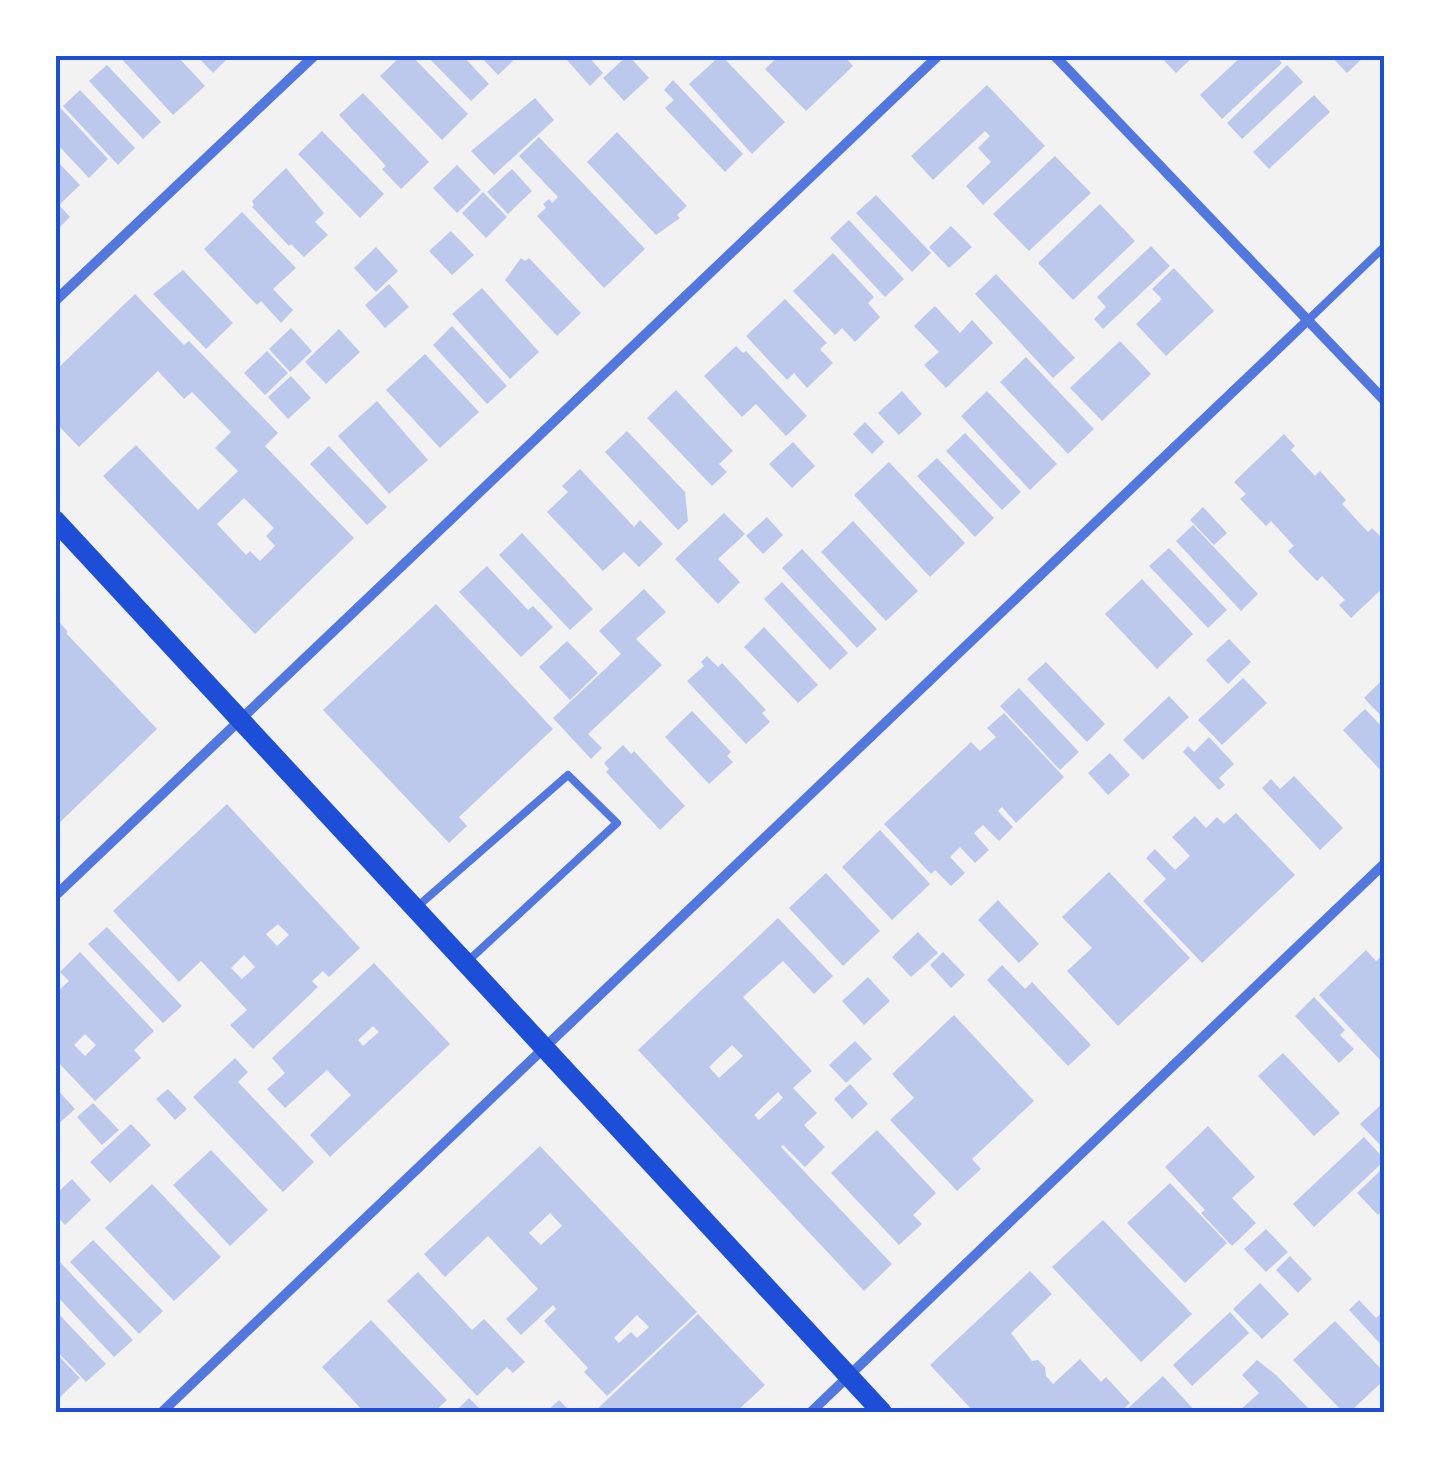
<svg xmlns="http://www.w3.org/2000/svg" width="1440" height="1467" font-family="Manrope,sans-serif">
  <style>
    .building { fill: #bdc9ec; fill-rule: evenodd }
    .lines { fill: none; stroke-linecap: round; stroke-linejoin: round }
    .service { stroke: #5277de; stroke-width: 8 }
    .minor { stroke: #5277de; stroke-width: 10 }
    .secondary { stroke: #1d4ed8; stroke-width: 20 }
    .neatline { fill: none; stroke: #1d4ed8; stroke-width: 4 }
  </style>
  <rect width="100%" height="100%" fill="#f2f2f2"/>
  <g class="building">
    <polygon points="118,55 176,55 205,86 173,115"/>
    <polygon points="196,55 231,55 213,73"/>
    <polygon points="402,55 411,55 468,114 442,140 380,76"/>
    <polygon points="426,55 462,55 489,84 471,101"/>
    <polygon points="479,55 515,55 517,57 498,75"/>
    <polygon points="572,55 587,55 603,73 590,86 567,60"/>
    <polygon points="628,55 649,78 624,101 603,78"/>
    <polygon points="721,55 785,122 752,154 689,84"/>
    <polygon points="780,55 843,55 853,66 806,111 765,69"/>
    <polygon points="1159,55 1195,55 1176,73"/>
    <polygon points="1243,55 1275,55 1282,63 1222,119 1200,95"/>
    <polygon points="1330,55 1366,55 1347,73"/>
    <polygon points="107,65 161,122 143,139 89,81"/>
    <polygon points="1287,65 1303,82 1242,139 1227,123"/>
    <polygon points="673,80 743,154 725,172 665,108 674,100 664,90"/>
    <polygon points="987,85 1045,146 983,205 966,186 991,162 978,148 990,136 985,131 933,180 911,156"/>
    <polygon points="80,90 135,148 118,165 63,106"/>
    <polygon points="363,93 429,162 401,189 382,169 386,166 339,115"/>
    <polygon points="1314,95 1330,112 1269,169 1253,152"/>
    <polygon points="535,98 554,120 494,175 471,151"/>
    <polygon points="55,102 108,159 89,178 55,142"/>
    <polygon points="322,131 384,194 360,218 298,154"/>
    <polygon points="617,132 687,206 677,215 680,218 656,235 587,162"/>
    <polygon points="539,137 645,249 604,288 537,216 546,208 543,204 549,199 552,203 558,197 519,156"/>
    <polygon points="1055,156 1091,193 1029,251 993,214"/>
    <polygon points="55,159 80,185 59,205 70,217 55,232"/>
    <polygon points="457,165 481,190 457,213 433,188"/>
    <polygon points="286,168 324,213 315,222 328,235 304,257 291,244 289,246 252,207 254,205 252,201"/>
    <polygon points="512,169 532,191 508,214 487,192"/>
    <polygon points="483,192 507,217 486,238 462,213"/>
    <polygon points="876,195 931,253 912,272 856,213"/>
    <polygon points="1100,204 1135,241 1073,300 1038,263"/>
    <polygon points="242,212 296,268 273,289 293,310 281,323 261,301 257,305 204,249"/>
    <polygon points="849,220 904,279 885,297 830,238"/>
    <polygon points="951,226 972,247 949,268 929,247"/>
    <polygon points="451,231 474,255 452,275 429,251"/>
    <polygon points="1151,246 1170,266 1103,329 1094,319 1106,307 1097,297"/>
    <polygon points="376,247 398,271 376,292 354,268"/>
    <polygon points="833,253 874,297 868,303 880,317 855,342 842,328 835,335 793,291"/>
    <polygon points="521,258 525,261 529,258 581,313 557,336 505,280"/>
    <polygon points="1174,268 1214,311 1166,356 1136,324 1162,299 1152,289"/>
    <polygon points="183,270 233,323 206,349 153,294"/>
    <polygon points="996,274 1075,358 1053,378 975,294"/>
    <polygon points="389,284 409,307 385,328 365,305"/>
    <polygon points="482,288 539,352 510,379 452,314"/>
    <path d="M135 294 184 345 189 341 278 433 265 446 354 538 255 634 103 476 136 445 198 510 238 471 215 448 231 432 192 392 184 399 158 371 79 447 55 422V371ZM244 498 274 528 266 536 275 546 260 561 250 551 246 555 217 524Z"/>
    <polygon points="785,299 827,343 820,349 833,363 807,388 794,373 787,380 746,336"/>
    <polygon points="935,306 960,333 972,320 993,343 946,388 924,365 939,352 914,326"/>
    <polygon points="452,326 507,386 487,404 433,345"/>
    <polygon points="291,328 312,351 290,372 269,349"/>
    <polygon points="339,329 360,352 326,384 305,362"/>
    <polygon points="1120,341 1151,374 1102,421 1070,388"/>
    <polygon points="736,346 743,353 746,351 807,416 786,436 756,404 742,417 704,376"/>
    <polygon points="267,351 288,373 265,395 244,373"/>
    <polygon points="425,354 479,412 440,448 386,390"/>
    <polygon points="1026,357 1094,429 1068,454 1000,382"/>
    <polygon points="291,376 311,398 288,419 268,397"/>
    <polygon points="676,390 733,451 719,464 727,472 712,486 647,418"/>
    <polygon points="902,391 922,414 899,435 878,413"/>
    <polygon points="987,391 1057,464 1030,490 961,416"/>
    <polygon points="377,401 428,460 389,494 338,436"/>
    <polygon points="865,422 884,442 872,454 853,434"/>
    <polygon points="627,431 685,492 688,521 678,530 605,452"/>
    <polygon points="965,433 1021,492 1002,510 946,451"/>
    <polygon points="1284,434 1295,446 1291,450 1315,476 1320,471 1346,500 1342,504 1368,532 1372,528 1385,541 1385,586 1351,618 1339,605 1345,600 1322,576 1317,581 1303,567 1288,551 1294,546 1271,521 1266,526 1240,499 1246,494 1234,482"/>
    <polygon points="793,442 815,466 792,488 769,464"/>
    <polygon points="329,446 387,507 367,525 310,464"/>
    <polygon points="937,458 994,518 975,537 917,476"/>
    <polygon points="889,462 965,543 930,577 854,495"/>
    <polygon points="580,469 634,527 640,520 663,544 639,567 624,552 603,571 547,512 568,492 562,486"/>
    <polygon points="1203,507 1227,533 1214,545 1190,520"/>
    <polygon points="724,513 745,534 718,559 740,582 718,604 675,559"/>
    <polygon points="767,517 783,535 763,554 746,536"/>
    <polygon points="853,521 918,591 886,621 821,552"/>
    <polygon points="1193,525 1258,594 1241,611 1176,541"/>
    <polygon points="522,533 593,609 570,630 499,555"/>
    <polygon points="1169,548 1227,610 1208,628 1149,566"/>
    <polygon points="802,549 877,629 857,648 782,568"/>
    <polygon points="487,566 528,610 533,606 553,627 521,657 459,592"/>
    <polygon points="1142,579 1193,634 1157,669 1105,614"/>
    <polygon points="782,582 848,653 830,670 764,599"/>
    <polygon points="644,589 666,612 636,639 662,665 588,734 602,748 591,759 553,718 621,654 599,631"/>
    <polygon points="436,604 553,729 459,817 467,826 449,843 323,710"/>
    <polygon points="55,617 68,632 66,633 157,729 55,827"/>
    <polygon points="764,627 818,685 798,703 744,647"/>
    <polygon points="1229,639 1251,662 1228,684 1206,660"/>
    <polygon points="567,641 598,673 570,700 539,667"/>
    <polygon points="707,656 718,667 722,663 766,710 762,713 770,722 746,744 687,681 704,666 701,662"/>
    <polygon points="1046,662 1105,724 1087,742 1027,679"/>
    <polygon points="1385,677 1385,720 1364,698"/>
    <polygon points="1243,678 1267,703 1222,745 1198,720"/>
    <polygon points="1019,688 1079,752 1060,770 1000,706"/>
    <polygon points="1169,696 1189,717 1143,760 1123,740"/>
    <polygon points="1365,709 1385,730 1385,775 1343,730"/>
    <polygon points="692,711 731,752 727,756 733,762 709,784 665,737"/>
    <polygon points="1004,713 1064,777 1016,823 1002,807 998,811 1013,827 999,841 983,825 974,833 989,850 975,863 960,847 950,857 965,873 951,886 935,870 931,874 884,824 971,742 980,751 996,737 987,728"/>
    <polygon points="1209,737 1234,764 1219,778 1225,785 1219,790 1183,752 1188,746 1194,752"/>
    <polygon points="623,745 631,754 634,751 685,806 660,830 606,772 609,769 604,763"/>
    <polygon points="1110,753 1130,775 1108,795 1088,773"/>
    <polygon points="1294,776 1343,828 1320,850 1262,788 1271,779 1280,789"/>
    <path d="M227 804 360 948 329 977 323 971 312 981 318 987 253 1049 230 1025 247 1010 201 961 179 982 113 911ZM278 924 289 935 277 946 266 934ZM244 955 255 967 242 979 231 968Z"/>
    <polygon points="1236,813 1295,875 1202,963 1143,901 1166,879 1146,858 1155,849 1175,870 1190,856 1172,837 1195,816 1206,828 1217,817 1224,824"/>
    <polygon points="880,830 930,884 892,920 842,867"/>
    <polygon points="1109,872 1190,958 1118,1026 1067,971 1092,948 1062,917"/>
    <polygon points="826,873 880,931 843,966 789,908"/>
    <polygon points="998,900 1039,944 1019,963 978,920"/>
    <path d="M778 918 833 976 814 994 783 961 743 997 812 1071 793 1088 817 1113 804 1125 825 1147 805 1167 783 1145 781 1147 892 1264 864 1291 638 1050ZM732 1045 743 1056 719 1078 709 1067ZM778 1092 783 1098 759 1120 754 1115Z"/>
    <polygon points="107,927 182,1006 163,1023 88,944"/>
    <polygon points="918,932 938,953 911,977 892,957"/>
    <polygon points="1366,950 1376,961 1385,953 1382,1062 1319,995"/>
    <path d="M80 952 154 1031 134 1050 141 1058 95 1101 55 1059V1002L61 996 58 991 69 981 60 972ZM85 1034 96 1045 85 1056 74 1045Z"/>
    <polygon points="943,952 965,975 951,988 930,965"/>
    <path d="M374 963 450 1044 330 1157 310 1135 351 1095 327 1070 285 1108 267 1089 285 1073 272 1058ZM373 1026 379 1032 363 1046 358 1040Z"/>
    <polygon points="1002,965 1025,989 1032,982 1091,1045 1068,1066 987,980"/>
    <polygon points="868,977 890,1001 864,1025 842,1001"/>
    <polygon points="1314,997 1345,1030 1340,1035 1354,1049 1339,1063 1295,1016"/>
    <polygon points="954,1015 1034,1101 972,1159 981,1169 957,1191 890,1120 914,1098 892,1074"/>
    <polygon points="855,1041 872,1059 846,1083 829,1065"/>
    <polygon points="1283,1053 1340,1113 1314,1136 1258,1076"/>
    <polygon points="235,1058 248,1072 238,1082 314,1162 283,1192 193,1097"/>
    <polygon points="850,1084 868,1104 852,1119 834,1099"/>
    <polygon points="55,1087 75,1109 55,1127"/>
    <polygon points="168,1089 187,1109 175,1120 156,1099"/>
    <polygon points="1385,1101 1385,1150 1360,1124"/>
    <polygon points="93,1103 119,1130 102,1145 77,1117"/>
    <polygon points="131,1124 151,1145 110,1183 90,1162"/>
    <polygon points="1208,1126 1255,1177 1232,1198 1256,1223 1232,1246 1201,1213 1205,1210 1165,1167"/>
    <polygon points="877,1130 936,1193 913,1215 922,1224 899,1245 831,1173"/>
    <polygon points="1364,1137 1385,1160 1314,1227 1293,1204"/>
    <path d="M540 1146 697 1312 607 1396 584 1372 588 1368 544 1321 556 1309 553 1305 521 1335 506 1319 538 1289 488 1236 445 1277 424 1254ZM550 1213 562 1226 541 1245 529 1233ZM637 1315 649 1327 637 1338 631 1332 619 1343 614 1338Z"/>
    <polygon points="211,1150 268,1210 230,1246 173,1185"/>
    <polygon points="1385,1166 1385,1208 1378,1215 1357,1193"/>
    <polygon points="72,1179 91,1200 65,1225 55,1214 55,1195"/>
    <polygon points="1170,1183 1227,1243 1185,1283 1127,1223"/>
    <polygon points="152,1184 221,1257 174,1301 105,1228"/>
    <polygon points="1103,1220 1192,1314 1141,1362 1052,1267"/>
    <polygon points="1266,1229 1288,1252 1266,1272 1244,1249"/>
    <polygon points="93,1240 163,1311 139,1334 70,1262"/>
    <polygon points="1290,1256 1312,1279 1298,1293 1276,1270"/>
    <polygon points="59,1261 133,1340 114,1357 55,1294 55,1264"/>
    <polygon points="1030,1271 1052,1294 1011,1333 1032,1361 1038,1360 1045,1367 1046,1376 1053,1384 1080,1359 1101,1382 1106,1377 1130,1403 1120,1412 974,1412 930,1365"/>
    <polygon points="418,1272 472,1330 484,1319 525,1362 513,1373 507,1367 477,1396 387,1301"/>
    <polygon points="1260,1283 1289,1314 1262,1339 1233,1309"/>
    <polygon points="1359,1300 1376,1318 1385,1309 1385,1349 1349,1310"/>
    <polygon points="55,1310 106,1364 86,1382 55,1349"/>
    <polygon points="1230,1312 1249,1333 1192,1386 1173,1365"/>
    <polygon points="698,1314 765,1385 736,1412 594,1412"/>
    <polygon points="371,1320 447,1400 434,1412 364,1412 322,1367"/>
    <polygon points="1335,1321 1385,1373 1385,1379 1350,1412 1343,1412 1293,1360"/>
    <polygon points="55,1352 80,1378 58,1399 55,1396"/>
    <polygon points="1257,1360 1276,1375 1312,1412 1238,1412 1259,1393 1242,1375"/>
    <polygon points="1163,1376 1196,1412 1124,1412"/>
    <polygon points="469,1398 483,1412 455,1412"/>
    <polygon points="559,1400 571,1412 546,1412"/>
  </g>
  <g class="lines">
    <g class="service">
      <polyline points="1307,321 1385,246"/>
      <polyline points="418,906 568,775 617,823 468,961"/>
    </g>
    <g class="minor">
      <polyline points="1054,55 1385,401"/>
      <polyline points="55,301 315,55"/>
      <polyline points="55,896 939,55"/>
      <polyline points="162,1412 1307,321"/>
      <polyline points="811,1412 1385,863"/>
    </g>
    <polyline class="secondary" points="55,520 882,1412"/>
  </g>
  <rect width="1440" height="1467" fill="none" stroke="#ffffff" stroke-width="115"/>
  <rect x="58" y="58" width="1324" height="1352" class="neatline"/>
</svg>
